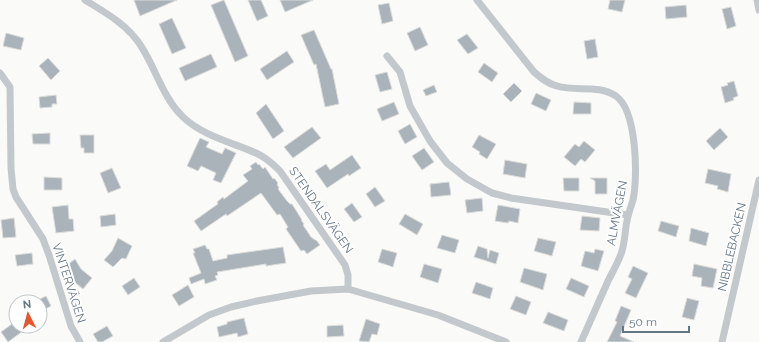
<svg xmlns="http://www.w3.org/2000/svg" width="759" height="342" font-family="Raleway,sans-serif">
  <style>
    .building { fill: #aab3b9; stroke: #dcdcda }
    .lines { fill: none; stroke-linecap: round; stroke-linejoin: round }
    .street { stroke: #c3c8cc; stroke-width: 7 }
    .labels { text-anchor: middle; stroke-width: 4; stroke-linejoin: round; paint-order: stroke }
    .street-label { font-size: 12px; fill: #657683; stroke: #fff }
  </style>
  <rect width="100%" height="100%" fill="#fafaf8"/>
  <g class="building">
    <polygon points="134,0 177,0 140,16"/>
    <polygon points="224,0 248,56 235,62 211,5"/>
    <polygon points="248,0 261,0 268,16 257,21"/>
    <polygon points="280,0 313,0 285,12"/>
    <polygon points="610,0 625,0 622,12 608,9"/>
    <polygon points="389,3 393,21 382,24 378,5"/>
    <polygon points="686,5 687,17 666,19 665,7"/>
    <polygon points="731,7 736,26 727,29 722,9"/>
    <polygon points="172,18 186,48 172,54 159,24"/>
    <polygon points="420,27 428,45 415,51 407,33"/>
    <polygon points="314,30 331,69 332,69 339,104 325,107 316,64 314,65 301,35"/>
    <polygon points="6,33 24,38 21,50 3,46"/>
    <polygon points="467,34 478,48 468,54 457,40"/>
    <polygon points="595,39 598,57 587,59 584,41"/>
    <polygon points="287,51 294,62 267,80 260,69"/>
    <polygon points="211,54 217,67 185,81 179,68"/>
    <polygon points="48,58 60,71 51,80 39,66"/>
    <polygon points="484,63 498,73 492,82 478,72"/>
    <polygon points="387,72 392,89 380,92 375,75"/>
    <polygon points="734,81 738,96 733,98 734,100 725,103 721,87 728,85 727,83"/>
    <polygon points="514,83 522,91 511,102 503,94"/>
    <polygon points="434,85 437,92 426,96 423,90"/>
    <polygon points="536,93 551,100 546,111 531,104"/>
    <polygon points="56,95 57,104 52,104 52,107 40,108 39,97"/>
    <polygon points="394,102 399,114 382,121 377,109"/>
    <polygon points="574,102 591,103 591,114 573,114"/>
    <polygon points="266,104 284,131 273,139 256,113"/>
    <polygon points="410,124 417,137 405,144 398,131"/>
    <polygon points="312,127 321,138 293,158 284,147"/>
    <polygon points="720,128 728,137 714,150 706,141"/>
    <polygon points="50,133 50,144 33,144 32,134"/>
    <polygon points="80,135 94,135 94,153 84,153 84,148 81,148"/>
    <polygon points="479,135 496,144 487,159 479,154 480,152 472,147"/>
    <polygon points="200,138 209,142 206,147 222,154 225,148 236,153 221,183 213,180 216,173 201,166 198,171 187,166"/>
    <polygon points="584,141 595,150 585,162 581,159 575,166 564,157 575,144 579,147"/>
    <polygon points="424,148 434,162 422,170 412,156"/>
    <polygon points="352,155 361,168 349,176 348,174 327,188 315,171 326,164 330,170"/>
    <polygon points="505,160 527,164 525,178 503,174"/>
    <polygon points="256,162 258,165 259,164 263,169 265,167 273,179 274,178 278,183 277,184 279,188 278,189 287,201 290,204 292,204 302,220 301,220 304,224 303,225 311,237 315,240 316,240 320,245 307,254 304,250 301,251 286,229 288,227 280,214 277,215 261,193 227,216 226,214 201,231 194,221 215,206 218,204 217,202 223,197 224,199 248,181 243,175 252,169 250,166"/>
    <polygon points="112,168 121,188 108,193 100,173"/>
    <polygon points="708,169 731,174 728,192 717,189 718,186 705,183"/>
    <polygon points="44,177 62,178 62,190 44,190"/>
    <polygon points="563,178 579,178 579,191 564,191"/>
    <polygon points="590,178 607,178 607,194 595,194 595,181"/>
    <polygon points="449,182 451,195 431,197 430,184"/>
    <polygon points="375,187 385,201 375,207 366,194"/>
    <polygon points="482,198 483,211 467,213 465,200"/>
    <polygon points="352,203 362,217 354,222 344,209"/>
    <polygon points="68,205 69,219 73,219 74,231 56,233 52,207"/>
    <polygon points="498,205 520,209 518,223 509,221 508,223 495,221"/>
    <polygon points="115,214 116,225 101,227 100,216"/>
    <polygon points="405,214 423,224 417,235 399,224"/>
    <polygon points="582,216 600,218 599,231 580,230"/>
    <polygon points="14,218 16,237 3,238 1,220"/>
    <polygon points="661,221 679,226 676,237 658,231"/>
    <polygon points="691,228 709,233 706,246 689,241"/>
    <polygon points="442,235 459,240 455,253 437,248"/>
    <polygon points="118,238 132,246 126,259 122,258 113,267 104,260 112,251"/>
    <polygon points="538,238 556,242 552,256 534,251"/>
    <polygon points="205,245 207,249 209,249 213,261 227,258 227,255 283,247 286,263 266,266 266,264 217,272 218,275 215,276 217,280 205,284 204,279 191,284 189,278 201,273 193,253 195,253 193,249"/>
    <polygon points="478,246 487,249 488,258 490,250 499,253 496,264 474,257"/>
    <polygon points="382,249 397,253 393,267 378,262"/>
    <polygon points="595,249 604,251 598,271 581,266 585,251 594,253"/>
    <polygon points="32,253 33,264 17,266 15,255"/>
    <polygon points="75,259 81,269 92,278 83,289 71,279 73,277 66,266"/>
    <polygon points="424,264 442,269 438,283 420,277"/>
    <polygon points="694,264 717,269 713,288 701,286 702,278 692,276"/>
    <polygon points="633,266 648,273 636,298 625,293 632,279 628,277"/>
    <polygon points="524,268 547,274 543,290 520,282"/>
    <polygon points="134,278 140,287 128,295 122,286"/>
    <polygon points="571,278 589,286 584,297 566,289"/>
    <polygon points="476,282 493,288 490,299 472,293"/>
    <polygon points="188,285 194,297 179,306 172,295"/>
    <polygon points="46,296 51,306 40,312 40,299"/>
    <polygon points="516,296 531,302 526,315 510,309"/>
    <polygon points="687,298 699,301 694,320 682,317"/>
    <polygon points="621,306 631,310 620,336 634,342 607,342 617,322 615,321"/>
    <polygon points="548,312 568,320 564,331 543,323"/>
    <polygon points="244,318 248,334 238,337 237,333 219,337 217,327 227,324 227,322"/>
    <polygon points="366,319 380,324 377,335 372,334 369,342 359,341"/>
    <polygon points="16,321 16,326 19,326 23,331 8,342 1,332"/>
    <polygon points="343,325 344,336 327,337 327,326"/>
    <polygon points="107,326 113,336 102,342 98,342 93,334"/>
  </g>
  <g class="lines">
    <g class="street">
      <path d="M85 0C106 13 128 25 141 46 156 69 163 98 183 117 203 136 231 142 256 153 265 157 273 164 280 171L345 265 348 275V289"/>
      <path d="M477 0 534 72C541 78 548 84 557 86 577 92 598 84 616 96 637 111 638 177 633 200 631 207 628 214 627 221 625 230 625 241 622 251 619 261 613 271 608 281 599 301 590 322 581 342"/>
      <polyline points="757,0 759,10"/>
      <polyline points="387,56 400,72 410,106 430,141 447,163 467,179 492,193 511,198 628,215"/>
      <polyline points="0,73 10,87 11,168 13,189 16,197 43,239 49,255 71,326 80,342"/>
      <polyline points="163,342 209,315 231,307 257,301 311,291 348,289 438,315 506,342"/>
      <polyline points="722,342 759,180"/>
    </g>
  </g>
  <g class="labels">
    <g class="street-label">
      <text transform="translate(321 210) rotate(55)" y="4">STENDALSVÄGEN</text>
      <text transform="translate(617 213) rotate(-79)" y="4">ALMVÄGEN</text>
      <text transform="translate(732 247) rotate(-77)" y="4">NIBBLEBACKEN</text>
      <text transform="translate(69 283) rotate(72)" y="4">VINTERVÄGEN</text>
    </g>
  </g>
  <g transform="translate(28 314) rotate(354)"><circle r="19" fill="#ffffff" stroke="#c1c8cd"/>
  <path d="M0-3L7 15L0 10L-7 15Z" fill="#e4572e"/>
  <text y="-6" font-size="11" font-weight="bold" text-anchor="middle" fill="#657683">N</text>
  </g>
  <path d="M623 326v6h66v-6" fill="none" stroke="#657683" stroke-width="2"/>
  <text x="629" y="326" font-size="12" fill="#657683" stroke="#ffffff" stroke-width="3" paint-order="stroke">50 m</text>
</svg>
